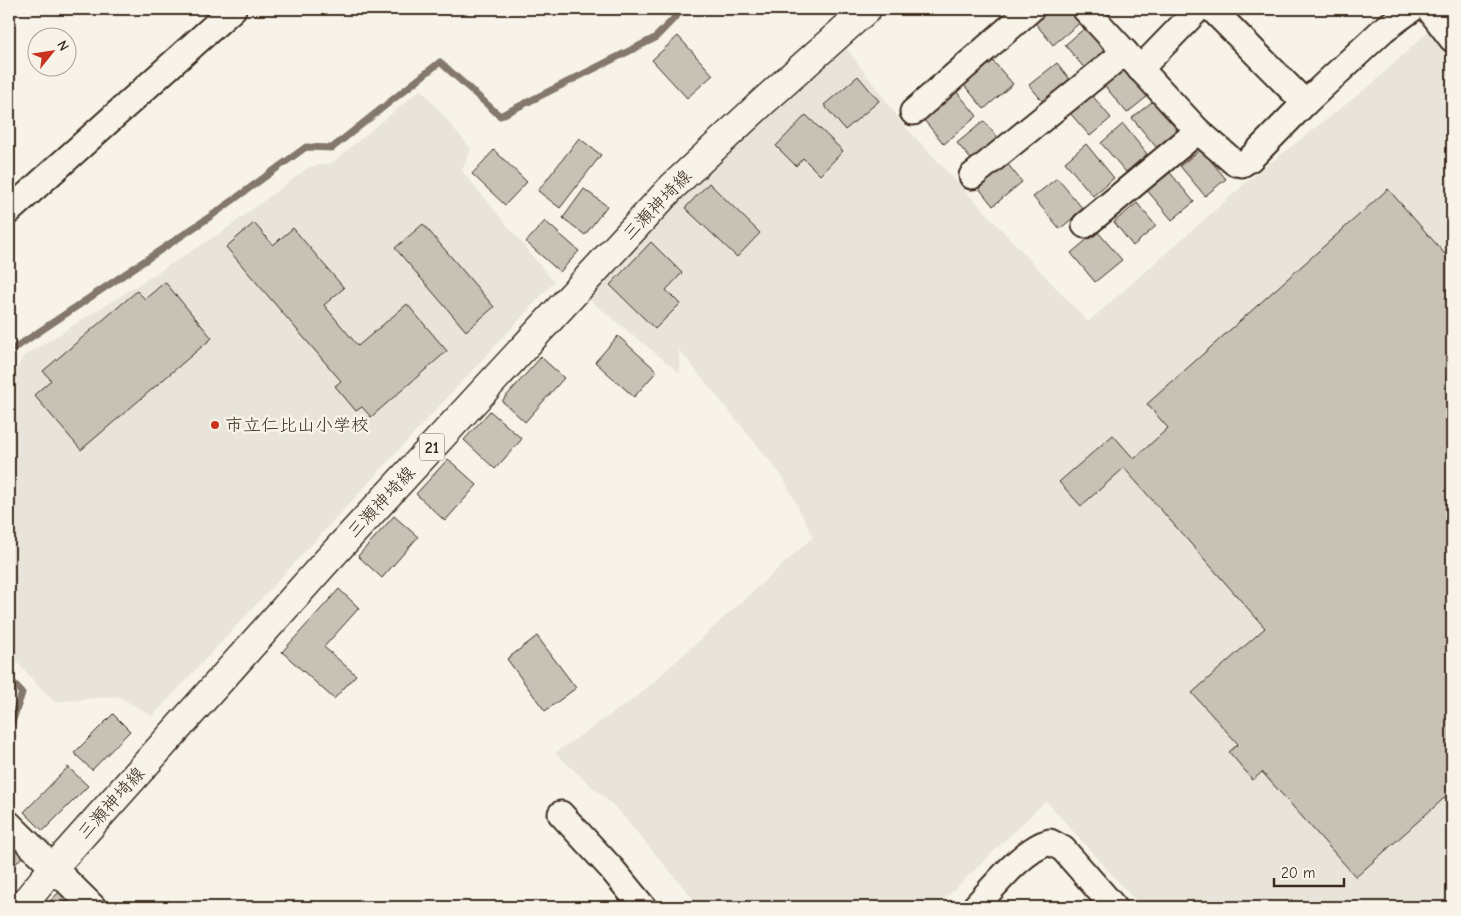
<svg xmlns="http://www.w3.org/2000/svg" width="1461" height="916" font-family="'Comic Neue','Klee One',sans-serif">
  <style>
    .built { fill: #e9e4d9 }
    .lines { fill: none; stroke-linecap: round; stroke-linejoin: round }
    .stream { stroke: #84786c; stroke-width: 7 }
    .building { fill: #c8c1b6; stroke: #3b2a1e }
    .street-casing { stroke: #3b2a1e; stroke-width: 29 }
    .primary-casing { stroke: #3b2a1e; stroke-width: 31 }
    .street { stroke: #f7f3e8; stroke-width: 25 }
    .primary { stroke: #f7f3e8; stroke-width: 28 }
    .poi-dot { fill: #c8321e; stroke: #f7f3e8; stroke-width: 2 }
    .labels { text-anchor: middle; stroke-width: 5; stroke-linejoin: round; paint-order: stroke }
    .shield { fill: #f7f3e8; stroke: #73665b; stroke-width: 1 }
    .shield-label { font-size: 16px; font-weight: bold; fill: #3b2a1e }
    .street-label { font-size: 18px; fill: #3b2a1e; stroke: #f7f3e8 }
    .poi-label { font-size: 18px; fill: #3b2a1e; stroke: #f7f3e8; text-anchor: start }
  </style>
  <rect width="100%" height="100%" fill="#f7f3e8"/>
  <filter id="ink" filterUnits="userSpaceOnUse"><feTurbulence type="fractalNoise" baseFrequency=".02" numOctaves="2"/><feDisplacementMap in="SourceGraphic" scale="10" xChannelSelector="R" yChannelSelector="G"/><feConvolveMatrix kernelMatrix="1 2 1 2 8 2 1 2 1" color-interpolation-filters="sRGB"/></filter>
  <g filter="url(#ink)">
    <g class="built">
      <polygon points="1452,9 1452,907 1141,907 1046,801 936,907 700,907 618,810 555,753 639,695 813,537 783,477 679,350 680,373 587,298 683,197 845,46 903,124 1088,322 1256,174 1372,84"/>
      <polygon points="421,89 471,149 462,171 554,282 153,716 117,696 54,702 9,654 9,386 23,357 222,232 309,167 332,163"/>
    </g>
    <g class="lines">
      <g class="stream">
        <polyline points="9,352 214,214 306,147 332,148 440,62 500,116 655,38 683,9"/>
        <polyline points="9,678 22,693 9,731"/>
      </g>
    </g>
    <g class="building">
      <polygon points="1052,9 1071,9 1082,21 1053,45 1035,23"/>
      <polygon points="1086,27 1107,52 1086,70 1065,45"/>
      <polygon points="678,36 713,75 687,98 652,60"/>
      <polygon points="993,61 1013,84 984,109 964,85"/>
      <polygon points="1057,63 1072,82 1045,104 1029,85"/>
      <polygon points="1126,68 1149,95 1127,113 1104,85"/>
      <polygon points="858,76 879,101 845,130 824,105"/>
      <polygon points="956,91 977,116 944,144 923,119"/>
      <polygon points="1091,94 1111,118 1090,136 1069,112"/>
      <polygon points="1153,101 1178,131 1157,148 1132,118"/>
      <polygon points="806,115 843,151 820,175 803,158 796,166 776,146"/>
      <polygon points="984,121 1001,142 975,164 957,143"/>
      <polygon points="1123,124 1147,154 1126,172 1101,143"/>
      <polygon points="579,138 601,155 560,208 538,191"/>
      <polygon points="1086,144 1114,178 1093,196 1065,162"/>
      <polygon points="1201,149 1226,179 1205,196 1180,166"/>
      <polygon points="494,150 527,182 505,205 472,174"/>
      <polygon points="1003,158 1022,182 993,206 974,182"/>
      <polygon points="1168,170 1194,202 1172,220 1146,189"/>
      <polygon points="1057,178 1083,209 1060,229 1033,197"/>
      <polygon points="709,183 760,233 737,257 685,208"/>
      <polygon points="584,189 607,206 585,235 563,218"/>
      <polygon points="1388,189 1452,262 1452,791 1356,877 1262,772 1253,780 1229,752 1238,744 1192,693 1265,628 1124,468 1081,506 1059,482 1113,435 1134,459 1168,428 1147,404"/>
      <polygon points="1137,203 1156,226 1133,246 1114,222"/>
      <polygon points="545,221 579,251 560,272 526,242"/>
      <polygon points="254,223 273,245 293,228 344,288 324,305 358,346 407,304 447,351 371,417 362,407 356,411 335,386 341,381 226,247"/>
      <polygon points="423,224 494,307 466,331 395,248"/>
      <polygon points="1097,231 1122,260 1095,282 1071,253"/>
      <polygon points="651,242 682,273 666,290 680,304 655,329 610,285"/>
      <polygon points="165,282 212,338 81,450 34,395 51,380 43,371 137,291 145,299"/>
      <polygon points="618,336 657,371 634,397 595,362"/>
      <polygon points="541,357 564,378 525,422 502,401"/>
      <polygon points="490,411 522,439 495,469 464,440"/>
      <polygon points="448,459 477,485 445,521 416,494"/>
      <polygon points="394,516 418,537 382,578 358,556"/>
      <polygon points="339,589 359,608 324,647 356,675 334,699 282,652"/>
      <polygon points="537,636 576,688 545,711 507,659"/>
      <polygon points="113,714 130,731 92,770 74,753"/>
      <polygon points="68,767 88,786 43,831 24,812"/>
      <polygon points="9,839 24,855 9,871"/>
      <polygon points="60,891 76,907 44,907"/>
    </g>
    <g class="lines">
      <g class="street-casing">
        <g id="street">
          <polyline points="1085,9 1198,131 1235,163 1242,164 1250,159 1305,103 1383,30 1412,9"/>
          <polyline points="1212,9 1305,103"/>
          <polyline points="1429,9 1452,39"/>
          <polyline points="1140,69 1198,9"/>
          <polyline points="913,112 1031,9"/>
          <polyline points="972,176 1125,52"/>
          <polyline points="9,211 233,9"/>
          <polyline points="1085,225 1198,131"/>
          <polyline points="561,814 611,868 643,907"/>
          <polyline points="9,824 93,907"/>
          <path d="M975 907C994 887 1024 848 1050 842L1063 849 1114 907"/>
        </g>
      </g>
      <g class="primary-casing">
        <polyline id="primary" points="21,907 54,867 324,564 672,187 764,101 867,9"/>
      </g>
      <use href="#street" class="street"/>
      <use href="#primary" class="primary"/>
    </g>
  </g>
  <circle class="poi-dot" cx="215" cy="425" r="5"/>
  <g class="labels">
    <rect class="shield" x="419.5" y="433.5" width="25" height="27" rx="4"/>
    <g class="shield-label">
      <text x="432" y="453">21</text>
    </g>
    <g class="street-label">
      <text transform="translate(657 205) rotate(-46)" y="6">三瀬神埼線</text>
      <text transform="translate(381 502) rotate(-47)" y="6">三瀬神埼線</text>
      <text transform="translate(111 803) rotate(-48)" y="6">三瀬神埼線</text>
    </g>
    <g class="poi-label">
      <text x="225" y="431">市立仁比山小学校</text>
    </g>
  </g>
  <rect width="1461" height="916" fill="none" stroke="#f7f3e8" stroke-width="30"/>
  <rect x="15" y="15" width="1431" height="886" fill="none" stroke="#3b2a1e" stroke-width="2" filter="url(#ink)"/>
  <g transform="translate(52 52) rotate(60)"><circle r="24" fill="#f7f3e8" stroke="#aca397"/>
  <path d="M0-4L9 19L0 12L-9 19Z" fill="#c8321e"/>
  <text y="-8" font-size="14" font-weight="bold" text-anchor="middle" fill="#3b2a1e">N</text>
  </g>
  <path d="M1274 878v8h70v-8" fill="none" stroke="#3b2a1e" stroke-width="2.5"/>
  <text x="1281" y="878" font-size="15" fill="#3b2a1e" stroke="#f7f3e8" stroke-width="4" paint-order="stroke">20 m</text>
</svg>
